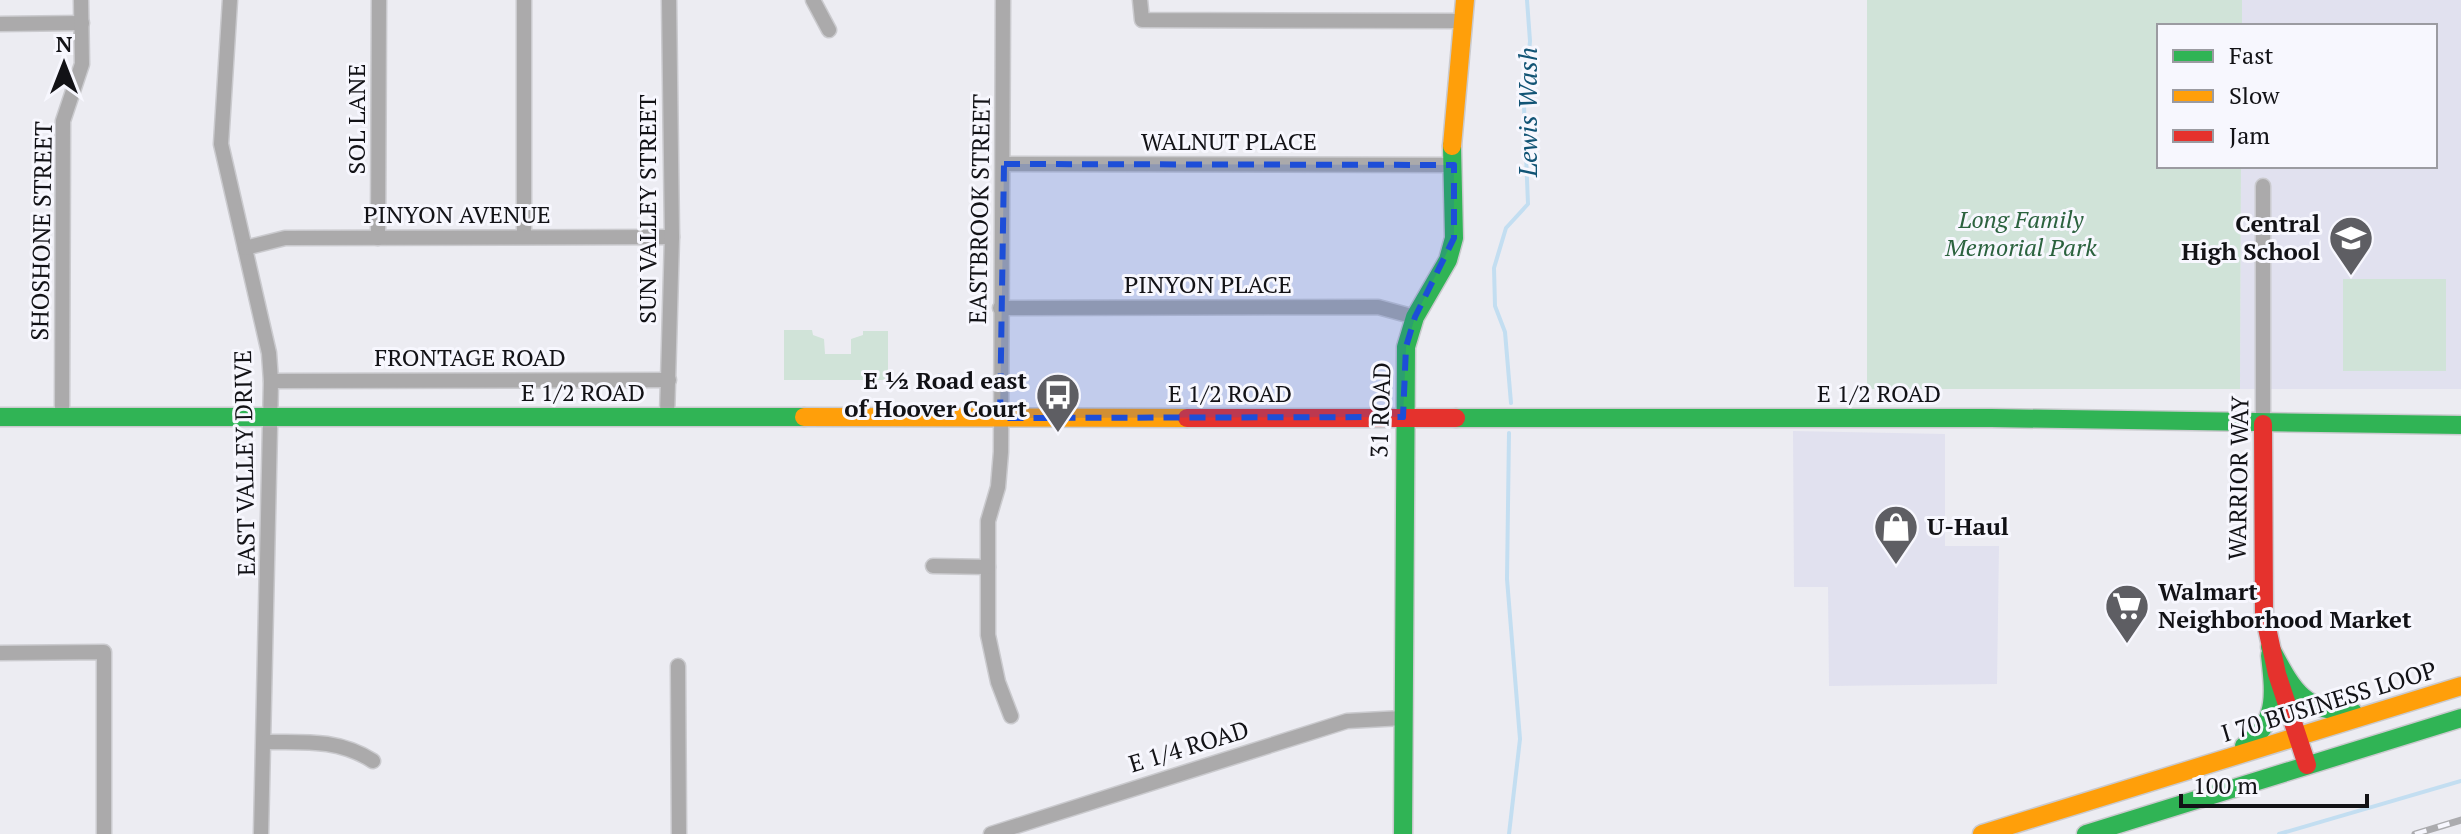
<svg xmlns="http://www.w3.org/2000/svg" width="2461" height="834" font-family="'PT Serif',serif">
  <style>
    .built { fill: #e1e1ef }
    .green { fill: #d0e3d8 }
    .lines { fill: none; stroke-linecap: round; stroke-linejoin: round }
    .stream { stroke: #c3def1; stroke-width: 4 }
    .street-casing { stroke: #cacace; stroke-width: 17 }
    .fast-casing { stroke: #cacace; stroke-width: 21 }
    .slow-casing { stroke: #cacace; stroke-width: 21 }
    .jam-casing { stroke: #cacace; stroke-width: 21 }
    .street { stroke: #abaaab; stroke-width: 14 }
    .fast { stroke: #30b455; stroke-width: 18 }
    .slow { stroke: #ff9f0a; stroke-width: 18 }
    .jam { stroke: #e5322d; stroke-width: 18 }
    .rail-casing { stroke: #ababae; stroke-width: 7 }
    .rail { stroke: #f7f7fe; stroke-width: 4; stroke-dasharray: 12; stroke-linecap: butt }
    .marked { fill: #1d4ed8; fill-opacity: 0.2; stroke: #1d4ed8; stroke-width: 6; stroke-dasharray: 16 10; stroke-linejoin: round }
    .labels { text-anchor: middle; stroke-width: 6; stroke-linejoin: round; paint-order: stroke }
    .street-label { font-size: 24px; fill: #121216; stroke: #f7f7fe }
    .park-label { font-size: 24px; font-style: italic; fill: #2b623e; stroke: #f7f7fe }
    .poi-label { font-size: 24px; font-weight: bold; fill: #121216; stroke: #f7f7fe; text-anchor: end }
    .water-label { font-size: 26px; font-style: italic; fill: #125475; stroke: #f7f7fe }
  </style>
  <rect width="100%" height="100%" fill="#ececf2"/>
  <g class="built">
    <polygon points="2242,0 2461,0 2461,389 2240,389 2241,166 2435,166 2435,26 2242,26"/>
    <polygon points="1793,431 1945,434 1945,546 1999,546 1997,684 1829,686 1828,587 1794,587"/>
  </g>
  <g class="green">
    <polygon points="1867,0 2242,0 2242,26 2159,26 2159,166 2241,166 2240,389 1867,389"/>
    <rect x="2343" y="279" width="103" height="92"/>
    <polygon points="784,330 812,330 813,335 824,339 825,354 851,354 851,339 863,335 863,331 888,331 888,380 784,380"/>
  </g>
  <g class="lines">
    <g class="stream">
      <polyline points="1511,403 1505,332 1495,306 1494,268 1506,228 1528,204 1524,106 1530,41 1527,0"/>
      <polyline points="1509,433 1507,579 1520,739 1509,834"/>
      <polyline points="2279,834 2461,781"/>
    </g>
    <g class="street-casing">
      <g id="street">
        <polyline points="230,0 221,144 269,353 271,381 261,834"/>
        <polyline points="813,0 829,30"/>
        <polyline points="1003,0 1001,452 998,487 988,521 988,635 998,682 1011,716"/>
        <polyline points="1140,0 1142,20 1463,21"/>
        <polyline points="0,24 82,23"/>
        <polyline points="1004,164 1454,165"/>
        <polyline points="2263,186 2263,424"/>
        <polyline points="524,237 524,0"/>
        <polyline points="378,238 379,0"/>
        <polyline points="245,248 285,238 672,237"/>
        <polyline points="1000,308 1378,307 1415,317"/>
        <polyline points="271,381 669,380"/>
        <polyline points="62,417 63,121 82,64 81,0"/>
        <polyline points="667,417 672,237 669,0"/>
        <polyline points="933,566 988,567"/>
        <polyline points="0,653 104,652 104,834"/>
        <polyline points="678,666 679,834"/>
        <path d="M266 742C305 742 339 739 373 761"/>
        <polyline points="991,834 1347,721 1403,718"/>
      </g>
    </g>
    <g class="fast-casing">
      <g id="fast">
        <polyline points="0,417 804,417"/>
        <polyline points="1456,418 1991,418 2461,425"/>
        <path d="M2270 647C2292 688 2302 712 2353 712"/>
        <path d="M2244 746C2279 722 2274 693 2270 655"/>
        <polyline points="1403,834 1406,347 1415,317 1448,260 1454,238 1452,146"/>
        <polyline points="2086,834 2461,718"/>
      </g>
    </g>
    <g class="slow-casing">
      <g id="slow">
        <polyline points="1452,146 1465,0"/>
        <polyline points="804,417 1187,418"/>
        <polyline points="1982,834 2461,686"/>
      </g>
    </g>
    <g class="jam-casing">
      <g id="jam">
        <polyline points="1187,418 1456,418"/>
        <polyline points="2263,424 2264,614 2277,674 2307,765"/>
      </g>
    </g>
    <use href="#street" class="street"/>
    <use href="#fast" class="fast"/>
    <use href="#slow" class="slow"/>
    <use href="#jam" class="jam"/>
    <g class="rail-casing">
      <polyline id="rail" points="2415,834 2461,820"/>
    </g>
    <use href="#rail" class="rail"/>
  </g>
  <path class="marked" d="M1004 164 1454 165V238L1415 317 1406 347 1403 417 1000 418Z"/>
  <defs>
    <g id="school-pin" transform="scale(2.3)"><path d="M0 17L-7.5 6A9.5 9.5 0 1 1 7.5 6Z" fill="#5e5e63" stroke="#f7f7fe"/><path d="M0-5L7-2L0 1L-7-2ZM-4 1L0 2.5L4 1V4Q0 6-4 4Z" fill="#fff"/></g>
    <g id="bus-pin" transform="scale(2.3)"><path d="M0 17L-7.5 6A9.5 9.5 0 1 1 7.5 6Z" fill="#5e5e63" stroke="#f7f7fe"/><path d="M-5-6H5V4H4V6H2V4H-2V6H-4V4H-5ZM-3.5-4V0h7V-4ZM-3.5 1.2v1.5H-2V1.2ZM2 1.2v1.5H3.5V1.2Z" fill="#fff"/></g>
    <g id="shop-pin" transform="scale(2.3)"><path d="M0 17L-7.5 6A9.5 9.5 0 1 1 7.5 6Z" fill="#5e5e63" stroke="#f7f7fe"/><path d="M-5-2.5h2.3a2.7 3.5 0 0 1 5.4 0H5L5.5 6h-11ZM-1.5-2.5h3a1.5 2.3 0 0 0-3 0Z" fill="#fff"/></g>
    <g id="supermarket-pin" transform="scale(2.3)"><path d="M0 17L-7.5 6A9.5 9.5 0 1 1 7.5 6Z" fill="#5e5e63" stroke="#f7f7fe"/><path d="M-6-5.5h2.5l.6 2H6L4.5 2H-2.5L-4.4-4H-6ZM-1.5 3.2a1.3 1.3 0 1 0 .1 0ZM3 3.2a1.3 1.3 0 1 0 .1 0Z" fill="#fff"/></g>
  </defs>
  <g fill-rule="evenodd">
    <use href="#school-pin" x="2351" y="238"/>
    <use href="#bus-pin" x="1058" y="395"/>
    <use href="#shop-pin" x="1896" y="527"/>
    <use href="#supermarket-pin" x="2127" y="606"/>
  </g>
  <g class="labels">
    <g class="street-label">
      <text transform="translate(357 119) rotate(-90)" y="8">SOL LANE</text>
      <text x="1229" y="150">WALNUT PLACE</text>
      <text transform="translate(648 209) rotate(-90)" y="8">SUN VALLEY STREET</text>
      <text transform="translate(980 209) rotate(-89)" y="8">EASTBROOK STREET</text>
      <text x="457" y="223">PINYON AVENUE</text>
      <text transform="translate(42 231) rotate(-89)" y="8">SHOSHONE STREET</text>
      <text x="1208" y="293">PINYON PLACE</text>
      <text x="470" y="366">FRONTAGE ROAD</text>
      <text x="583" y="401">E 1/2 ROAD</text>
      <text x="1230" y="402">E 1/2 ROAD</text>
      <text x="1879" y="402">E 1/2 ROAD</text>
      <text transform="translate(1381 410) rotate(-88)" y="8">31 ROAD</text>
      <text transform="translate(245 463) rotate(-91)" y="8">EAST VALLEY DRIVE</text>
      <text transform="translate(2239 478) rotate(-89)" y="8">WARRIOR WAY</text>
      <text transform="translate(2329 702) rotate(-17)" y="8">I 70 BUSINESS LOOP</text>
      <text transform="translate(1189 747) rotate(-17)" y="8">E 1/4 ROAD</text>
    </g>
    <g class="park-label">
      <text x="2021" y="228">Long Family<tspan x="2021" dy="28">Memorial Park</tspan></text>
    </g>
    <g class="poi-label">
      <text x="2320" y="232">Central<tspan x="2320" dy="28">High School</tspan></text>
      <text x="1027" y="389">E ½ Road east<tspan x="1027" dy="28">of Hoover Court</tspan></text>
      <text x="1927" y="535" text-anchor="start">U-Haul</text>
      <text x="2158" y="600" text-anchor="start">Walmart<tspan x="2158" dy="28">Neighborhood Market</tspan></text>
    </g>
    <g class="water-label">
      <text transform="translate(1528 112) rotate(-90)" y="9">Lewis Wash</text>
    </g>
  </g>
  <rect x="2157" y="24" width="280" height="144" fill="#f7f7fe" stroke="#9b9ba1" stroke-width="2"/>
  <rect x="2173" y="50" width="40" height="12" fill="#30b455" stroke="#9b9ba1" stroke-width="2"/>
  <text x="2229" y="64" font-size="24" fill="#121216">Fast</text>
  <rect x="2173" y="90" width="40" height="12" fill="#ff9f0a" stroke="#9b9ba1" stroke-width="2"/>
  <text x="2229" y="104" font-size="24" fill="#121216">Slow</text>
  <rect x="2173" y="130" width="40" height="12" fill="#e5322d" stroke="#9b9ba1" stroke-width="2"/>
  <text x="2229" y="144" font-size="24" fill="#121216">Jam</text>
  <g transform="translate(64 64)" stroke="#f7f7fe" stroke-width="6" paint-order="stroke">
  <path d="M0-6L14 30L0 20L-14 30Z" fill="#121216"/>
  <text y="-12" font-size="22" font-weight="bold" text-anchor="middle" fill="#121216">N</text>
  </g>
  <path d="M2181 794v12h186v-12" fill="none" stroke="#121216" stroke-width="4"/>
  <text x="2193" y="794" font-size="24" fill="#121216" stroke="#f7f7fe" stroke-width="6" paint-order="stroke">100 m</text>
</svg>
